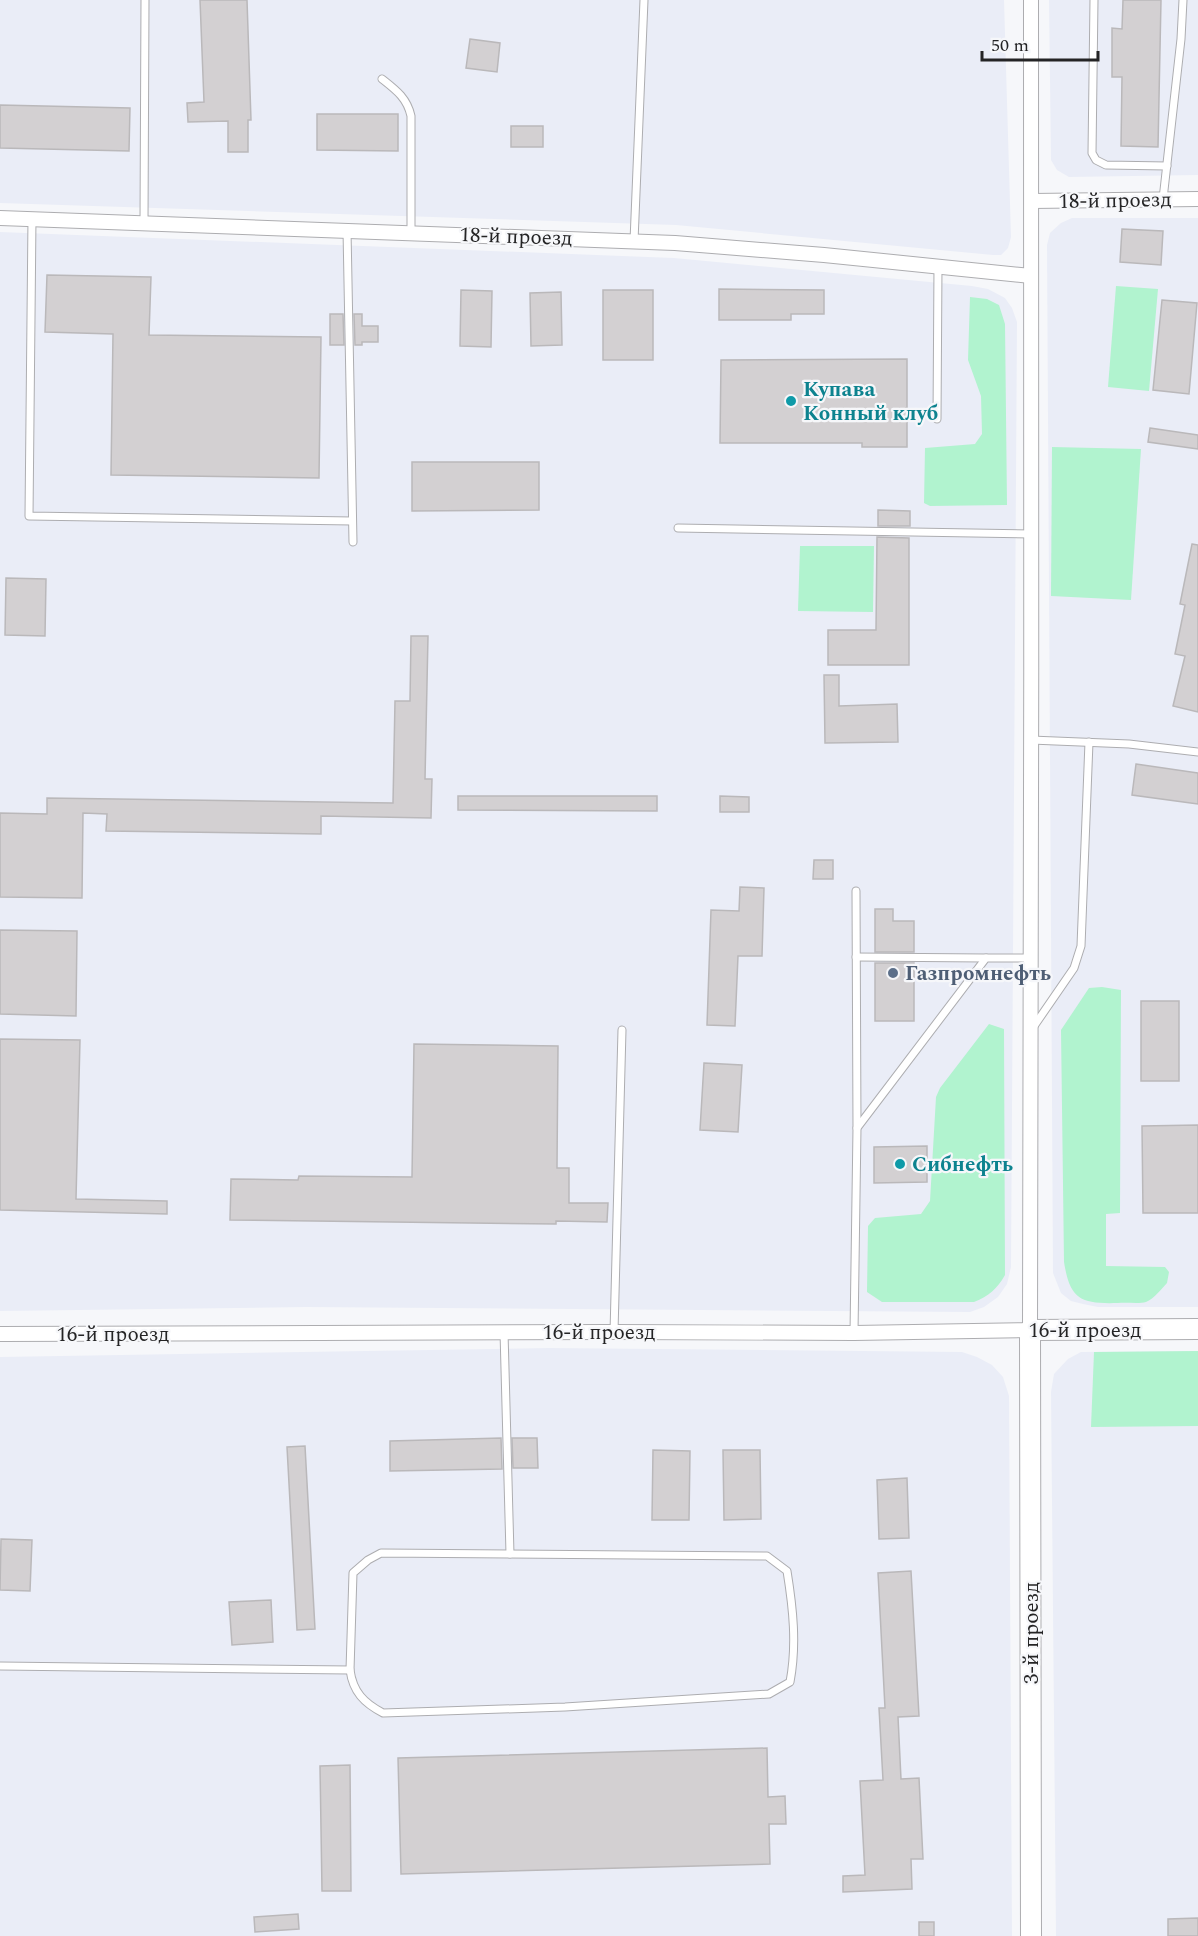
<svg xmlns="http://www.w3.org/2000/svg" width="1198" height="1936" font-family="Spectral,serif">
  <style>
    .built { fill: #eaedf7 }
    .green { fill: #b1f3cf }
    .building { fill: #d3d0d2; stroke: #bab8ba; stroke-width: 1.5 }
    .lines { fill: none; stroke-linecap: round; stroke-linejoin: round }
    .lane-casing { stroke: #adadb0; stroke-width: 9 }
    .street-casing { stroke: #adadb0; stroke-width: 16 }
    .secondary-casing { stroke: #adadb0; stroke-width: 22 }
    .lane { stroke: #fff; stroke-width: 7 }
    .street { stroke: #fff; stroke-width: 14 }
    .secondary { stroke: #fff; stroke-width: 20 }
    .culture-dot { fill: #0f9aa8; stroke: #f6f7fa; stroke-width: 2 }
    .service-dot { fill: #5c6f8a; stroke: #f6f7fa; stroke-width: 2 }
    .labels { text-anchor: middle; stroke-width: 4.5; stroke-linejoin: round; paint-order: stroke }
    .street-label { font-size: 21px; fill: #242425; stroke: #f6f7fa }
    .culture-label { font-size: 21px; font-weight: bold; fill: #0d838f; stroke: #f6f7fa; text-anchor: start }
    .service-label { font-size: 21px; font-weight: bold; fill: #4e5e75; stroke: #f6f7fa; text-anchor: start }
  </style>
  <rect width="100%" height="100%" fill="#f6f7fa"/>
  <g class="built">
    <polygon points="0,0 1004,0 1011,237 1008,248 1001,255 993,255 676,225 0,203"/>
    <polygon points="1049,0 1198,0 1198,175 1069,177 1057,170 1051,160"/>
    <polygon points="1072,218 1198,218 1198,1307 1098,1307 1083,1304 1071,1301 1061,1293 1053,1273 1047,245 1050,233 1061,223"/>
    <polygon points="0,232 674,258 972,286 988,289 1005,298 1012,308 1017,322 1011,1267 1007,1284 998,1297 984,1307 970,1312 306,1307 0,1311"/>
    <polygon points="549,1348 962,1352 977,1357 992,1365 1003,1377 1009,1396 1012,1936 0,1936 0,1357"/>
    <polygon points="1198,1351 1198,1936 1056,1936 1051,1392 1054,1374 1068,1359 1081,1352"/>
  </g>
  <g class="green">
    <polygon points="1116,286 1158,289 1149,391 1108,387"/>
    <polygon points="970,297 987,299 999,305 1005,324 1007,505 930,506 924,503 925,448 975,444 982,434 981,396 968,360"/>
    <polygon points="1052,447 1141,449 1131,600 1051,596"/>
    <polygon points="800,546 874,546 873,612 798,611"/>
    <path d="M1102 987 1121 990 1120 1213 1106 1214V1266L1165 1267 1169 1272 1167 1283C1162 1288 1154 1299 1146 1302 1139 1304 1126 1302 1118 1303 1081 1304 1070 1300 1064 1262L1061 1030 1089 988Z"/>
    <path d="M989 1024 1004 1029 1005 1275C997 1289 989 1296 974 1302H882L867 1292 868 1226 875 1218 921 1214 930 1201 936 1097 940 1088Z"/>
    <polygon points="1198,1351 1198,1426 1091,1427 1094,1352"/>
  </g>
  <g class="building">
    <polygon points="200,0 247,0 251,120 248,120 248,152 228,152 228,121 188,122 187,103 204,102"/>
    <polygon points="1123,0 1161,0 1158,147 1121,146 1122,77 1112,77 1112,28 1122,29"/>
    <polygon points="470,39 500,43 497,72 466,68"/>
    <polygon points="0,105 130,108 129,151 0,148"/>
    <polygon points="317,114 398,114 398,151 317,150"/>
    <rect x="511" y="126" width="32" height="21"/>
    <polygon points="1122,229 1163,231 1161,265 1120,262"/>
    <polygon points="47,275 151,277 149,335 321,337 319,478 111,475 113,334 45,332"/>
    <polygon points="719,289 824,290 824,314 791,314 791,320 719,320"/>
    <polygon points="461,290 492,291 491,347 460,346"/>
    <rect x="603" y="290" width="50" height="70"/>
    <polygon points="561,292 562,345 531,346 530,293"/>
    <polygon points="1162,300 1197,303 1189,394 1153,390"/>
    <polygon points="330,314 343,314 344,345 330,345"/>
    <polygon points="354,314 362,314 362,326 378,326 378,342 362,342 362,345 355,345"/>
    <polygon points="907,359 907,447 862,447 862,443 720,443 721,360"/>
    <polygon points="1150,428 1198,435 1198,449 1148,442"/>
    <polygon points="412,462 539,462 539,510 412,511"/>
    <polygon points="878,510 910,511 910,526 878,526"/>
    <polygon points="877,537 909,538 909,665 828,665 828,630 876,630"/>
    <polygon points="1192,544 1198,545 1198,712 1173,706 1185,656 1175,654 1185,605 1180,604"/>
    <polygon points="6,578 46,579 45,636 5,635"/>
    <polygon points="411,636 428,636 425,779 432,779 431,818 321,816 321,834 106,831 107,814 83,813 82,898 0,897 0,813 47,814 47,798 393,803 395,701 410,701"/>
    <polygon points="824,675 839,675 839,706 897,704 898,742 825,743"/>
    <polygon points="1136,764 1198,773 1198,804 1132,795"/>
    <polygon points="458,796 657,796 657,811 458,810"/>
    <polygon points="720,796 749,797 749,812 720,812"/>
    <polygon points="814,860 833,860 833,879 813,879"/>
    <polygon points="740,887 764,888 762,956 738,956 735,1026 707,1025 711,910 739,911"/>
    <polygon points="875,909 893,909 893,921 914,921 914,952 875,952"/>
    <polygon points="0,930 77,931 76,1016 0,1014"/>
    <rect x="875" y="963" width="39" height="58"/>
    <rect x="1141" y="1001" width="38" height="80"/>
    <polygon points="0,1039 80,1040 76,1199 167,1201 167,1214 0,1210"/>
    <polygon points="414,1044 558,1046 557,1168 569,1168 569,1203 608,1203 607,1222 556,1221 556,1224 230,1220 231,1179 298,1180 299,1176 412,1177"/>
    <polygon points="704,1063 742,1065 738,1132 700,1130"/>
    <polygon points="1198,1125 1198,1213 1143,1213 1142,1126"/>
    <polygon points="927,1146 927,1182 874,1183 874,1147"/>
    <polygon points="501,1438 502,1469 390,1471 390,1441"/>
    <polygon points="512,1438 537,1438 538,1468 513,1468"/>
    <polygon points="305,1446 315,1629 297,1630 287,1447"/>
    <polygon points="653,1450 690,1451 689,1520 652,1520"/>
    <polygon points="723,1450 760,1450 761,1519 724,1520"/>
    <polygon points="907,1478 909,1538 879,1539 877,1480"/>
    <polygon points="1,1539 32,1540 30,1591 0,1590"/>
    <polygon points="911,1571 919,1716 898,1717 901,1779 919,1778 923,1859 911,1859 912,1889 843,1892 843,1876 865,1875 860,1781 883,1780 879,1708 885,1708 878,1573"/>
    <polygon points="271,1600 273,1642 232,1645 229,1602"/>
    <polygon points="767,1748 768,1797 785,1796 786,1824 769,1824 770,1864 401,1874 398,1758"/>
    <polygon points="350,1765 351,1891 322,1891 320,1766"/>
    <polygon points="298,1914 299,1929 255,1932 254,1917"/>
    <polygon points="1198,1918 1198,1936 1168,1936 1168,1919"/>
    <rect x="919" y="1922" width="15" height="14"/>
  </g>
  <g class="lines">
    <g class="lane-casing">
      <g id="lane">
        <polyline points="1094,0 1092,153 1096,160 1106,165 1167,166"/>
        <path d="M382 79C396 90 407 98 411 116V232"/>
        <polyline points="1163,199 1181,39 1183,0"/>
        <polyline points="32,218 29,516 352,521"/>
        <polyline points="144,222 145,0"/>
        <polyline points="347,230 353,542"/>
        <polyline points="634,241 644,0"/>
        <polyline points="937,419 938,266"/>
        <polyline points="678,528 1032,534"/>
        <polyline points="1031,740 1129,744 1198,752"/>
        <polyline points="856,891 857,1128"/>
        <polyline points="856,957 986,958"/>
        <polyline points="1032,1029 1074,968 1081,946 1089,742"/>
        <polyline points="504,1332 510,1554"/>
        <polyline points="614,1332 622,1030"/>
        <polyline points="854,1333 857,1128 986,958 1030,958"/>
        <path d="M381 1553 767 1556 787 1571C793 1608 797 1645 790 1682L769 1694 565 1707 383 1713C364 1703 353 1692 350 1670L353 1573 368 1560Z"/>
        <polyline points="0,1666 350,1670"/>
      </g>
    </g>
    <g class="street-casing">
      <g id="street">
        <polyline points="1032,201 1198,199"/>
        <polyline points="0,218 675,243 824,255 1031,276"/>
        <path d="M0 1334 614 1332 854 1333 1030 1330C1029 887 1034 443 1031 0"/>
      </g>
    </g>
    <g class="secondary-casing">
      <polyline id="secondary" points="1031,1936 1030,1330 1198,1329"/>
    </g>
    <use href="#lane" class="lane"/>
    <use href="#street" class="street"/>
    <use href="#secondary" class="secondary"/>
  </g>
  <g class="culture-dot">
    <circle cx="791" cy="401" r="6"/>
    <circle cx="900" cy="1164" r="6"/>
  </g>
  <circle class="service-dot" cx="893" cy="973" r="6"/>
  <g class="labels">
    <g class="street-label">
      <text transform="translate(1115 200) rotate(-1)" y="7">18-й проезд</text>
      <text transform="translate(516 236) rotate(2)" y="7">18-й проезд</text>
      <text x="1085" y="1337">16-й проезд</text>
      <text x="599" y="1339">16-й проезд</text>
      <text x="113" y="1341">16-й проезд</text>
      <text transform="translate(1031 1633) rotate(-90)" y="7">3-й проезд</text>
    </g>
    <g class="culture-label">
      <text x="803" y="396">Купава<tspan x="803" dy="24">Конный клуб</tspan></text>
      <text x="912" y="1171">Сибнефть</text>
    </g>
    <g class="service-label">
      <text x="905" y="980">Газпромнефть</text>
    </g>
  </g>
  <path d="M982 51v9h116v-9" fill="none" stroke="#242425" stroke-width="3"/>
  <text x="991" y="51" font-size="18" fill="#242425" stroke="#f6f7fa" stroke-width="4.5" paint-order="stroke">50 m</text>
</svg>
